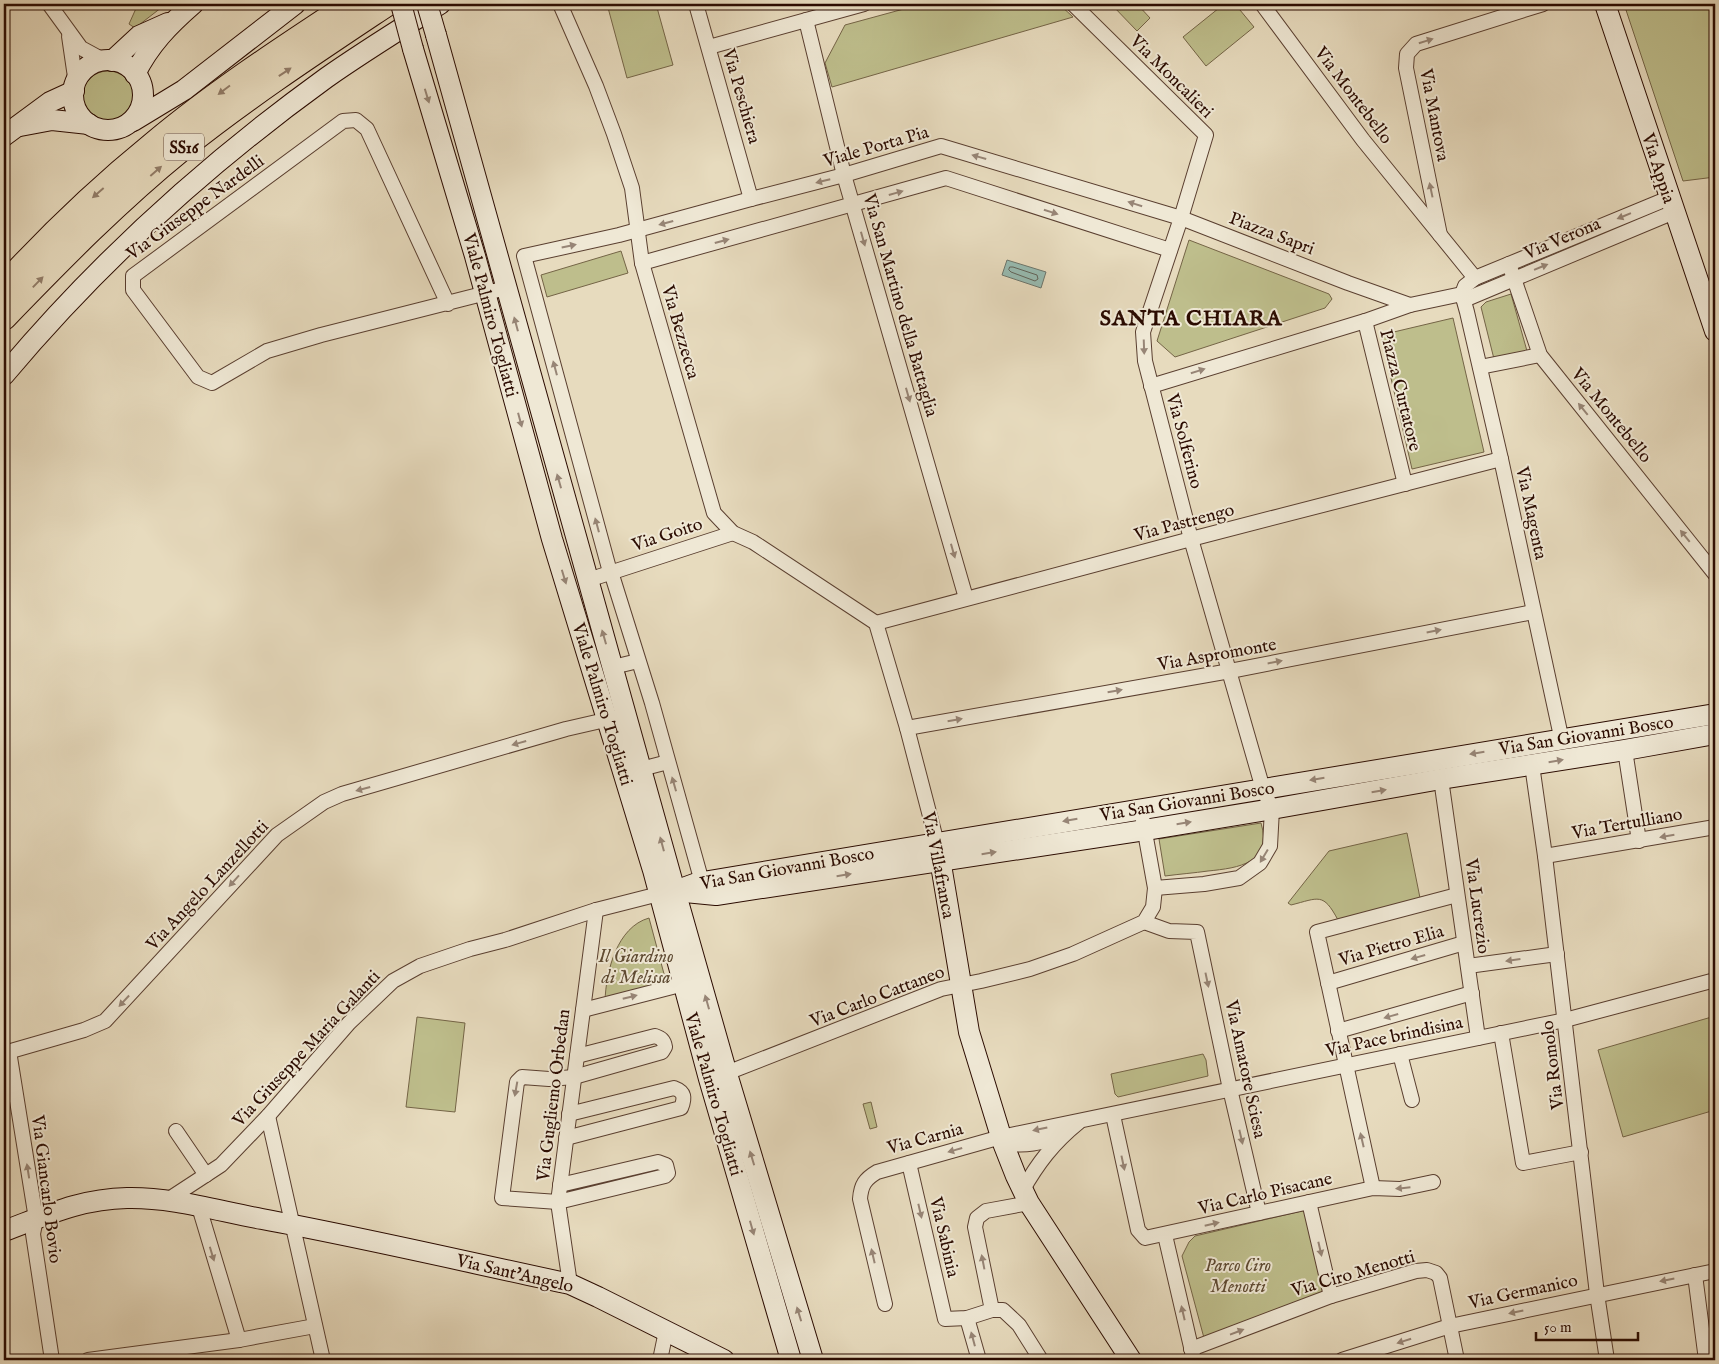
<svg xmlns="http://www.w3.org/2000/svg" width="1719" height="1364" font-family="'IM FELL English',serif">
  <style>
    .green { fill: #bebe8c; stroke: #746446 }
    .water { fill: #97bbb1; stroke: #6c756b }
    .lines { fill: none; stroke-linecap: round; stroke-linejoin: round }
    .shore { stroke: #616359; stroke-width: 1 }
    .street-casing { stroke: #5a3f30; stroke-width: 16 }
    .secondary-casing { stroke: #2b0b01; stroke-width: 22 }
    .highway-casing { stroke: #2b0b01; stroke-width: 27 }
    .street { stroke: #efe8d5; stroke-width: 14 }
    .secondary { stroke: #efe8d5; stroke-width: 20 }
    .highway { stroke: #e7dbbe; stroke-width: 25 }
    .secondary-bridge-casing { stroke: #2b0b01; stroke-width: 22; stroke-linecap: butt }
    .secondary-bridge { stroke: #efe8d5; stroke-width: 20 }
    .oneway { fill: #978576 }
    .oneway2 { fill: #927d69 }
    .labels { text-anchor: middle; stroke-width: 4; stroke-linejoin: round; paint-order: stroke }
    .shield { fill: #efe8d5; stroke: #664d41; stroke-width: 1 }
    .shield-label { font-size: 16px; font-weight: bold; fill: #2b0b01 }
    .street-label { font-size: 18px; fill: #2b0b01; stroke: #efe8d5 }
    .park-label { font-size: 18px; font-style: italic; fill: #5e4a32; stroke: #efe8d5 }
    .district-label { font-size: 22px; font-weight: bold; letter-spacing: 1px; fill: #2b0b01; stroke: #efe8d5 }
  </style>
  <rect width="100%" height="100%" fill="#e7dbbe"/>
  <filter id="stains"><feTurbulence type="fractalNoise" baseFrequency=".004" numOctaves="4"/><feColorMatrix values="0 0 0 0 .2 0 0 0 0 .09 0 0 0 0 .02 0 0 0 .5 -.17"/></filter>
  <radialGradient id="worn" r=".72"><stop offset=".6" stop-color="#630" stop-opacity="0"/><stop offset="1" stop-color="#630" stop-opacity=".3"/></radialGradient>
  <g class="green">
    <polygon points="138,4 166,4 135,28 129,24"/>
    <polygon points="607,4 656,4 673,65 627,78"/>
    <polygon points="922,4 1059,4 1073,17 832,87 825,63 845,25"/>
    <polygon points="1111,4 1137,4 1150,18 1137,31"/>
    <polygon points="1224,4 1235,4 1254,27 1206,66 1183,37"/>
    <polygon points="1624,4 1715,4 1715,177 1683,181"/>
    <circle cx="108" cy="97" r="26"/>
    <polygon points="1189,240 1329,294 1332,299 1325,308 1175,357 1157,341"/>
    <polygon points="621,251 628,273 547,297 541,275"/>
    <polygon points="1511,294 1527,351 1494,359 1481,307 1486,302"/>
    <polygon points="1453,318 1484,452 1412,469 1381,335"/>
    <path d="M1261 823C1273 863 1239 868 1208 871 1194 873 1180 874 1165 876L1159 839Z"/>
    <path d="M1407 833 1420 898 1338 920C1323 892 1319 898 1291 905L1288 903 1329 851Z"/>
    <path d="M649 918 667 985 605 1001C606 971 617 927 649 918Z"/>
    <polygon points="1715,1016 1715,1110 1623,1137 1598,1050"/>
    <polygon points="417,1017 465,1023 455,1112 406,1107"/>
    <polygon points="1203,1054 1206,1060 1208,1076 1118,1097 1115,1094 1111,1074"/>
    <polygon points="871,1102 877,1127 870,1129 863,1104"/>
    <polygon points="1306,1210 1325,1296 1204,1338 1182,1256 1189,1242 1195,1236"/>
  </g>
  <polygon class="water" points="1007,260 1046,272 1041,288 1002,275"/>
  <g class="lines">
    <polygon class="shore" points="1010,267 1013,267 1037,275 1038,279 1035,281 1011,272 1009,270"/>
    <g class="street-casing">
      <g id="street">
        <polyline points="49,4 81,48 105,61"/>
        <polyline points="560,4 596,86 614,134 632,188 642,263 714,513 733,533 753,542 876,623 907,728 937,843"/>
        <polyline points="696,4 751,199"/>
        <polyline points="1073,4 1206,135 1181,218 1143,332 1145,361 1191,539 1263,789 1272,809 1270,846 1260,863 1239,878 1204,884 1155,888"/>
        <polyline points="1262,4 1363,140 1475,278"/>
        <polyline points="806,20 844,175 966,598"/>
        <polyline points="69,36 76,84"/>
        <polyline points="709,47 864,4"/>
        <polyline points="1440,235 1406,68 1407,54 1416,44 1543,4"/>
        <polyline points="642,263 946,178 1170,250"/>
        <polyline points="1509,264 1540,355 1715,574"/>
        <polyline points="1462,294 1467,312 1501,459 1562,741"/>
        <polyline points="1462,294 1465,286 1475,278 1669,198"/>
        <polyline points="1464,300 1674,212"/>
        <polyline points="448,304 367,129 356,120 343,121 133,276 133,290 198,377 212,383 267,351 321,335 506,288"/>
        <polyline points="1365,321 1405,484"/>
        <polyline points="1480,367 1540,355"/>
        <polyline points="1151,386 1365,321 1410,305 1462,294"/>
        <polyline points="610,572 524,256 619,235 751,199 844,175 941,146 1181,218 1348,283 1410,305"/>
        <polyline points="611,572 652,703 702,882"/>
        <polyline points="588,580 733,533"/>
        <polyline points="876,623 1191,539 1501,459"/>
        <polyline points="613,667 638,661"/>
        <polyline points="907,728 1230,671 1533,612"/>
        <polyline points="1625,750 1639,841"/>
        <polyline points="1532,765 1545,856 1597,1294 1607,1360"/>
        <polyline points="641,769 668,762"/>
        <polyline points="1441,779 1478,1038"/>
        <polyline points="1545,856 1715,827"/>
        <polyline points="1144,922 1169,931 1197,932 1230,1089 1259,1213"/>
        <polyline points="1468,966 1557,954"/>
        <polyline points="1328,983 1464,943"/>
        <polyline points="583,1010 684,984"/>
        <polyline points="1338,1031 1472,993"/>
        <polyline points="1501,1033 1523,1163 1581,1152"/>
        <polyline points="9,1051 36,1219 33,1234 52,1360"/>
        <polyline points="4,1053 84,1030 105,1021 277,835 324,802 342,794 566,729 614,718"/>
        <polyline points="1400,1054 1412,1100"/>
        <polyline points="719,1076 941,989 981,981 1030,969 1073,954 1144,922 1153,907 1155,888 1143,821"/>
        <polyline points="1113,1115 1138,1230 1145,1238 1373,1188 1400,1189 1433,1182"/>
        <polyline points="268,1116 323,1360"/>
        <polyline points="176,1131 206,1175"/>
        <path d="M566 1138 681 1108C685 1098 685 1092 674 1088L569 1114"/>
        <path d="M1003 1143C1026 1147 1040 1143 1062 1136"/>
        <polyline points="909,1163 945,1319 967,1318 992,1310 1003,1310 1019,1325 1041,1360"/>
        <path d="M560 1185 658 1162 666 1165 668 1173 665 1176 558 1202 502 1198 517 1082 522 1077 549 1079 574 1077 662 1052 665 1047C664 1040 661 1038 655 1036L577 1056"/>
        <polyline points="1373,1188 1317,932 1457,895"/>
        <path d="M1022 1191C1038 1163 1053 1143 1079 1122"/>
        <polyline points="166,1201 221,1165 268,1116 349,1023 393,981 420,966 470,949 505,940 596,910 659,894"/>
        <polyline points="1309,1202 1331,1296"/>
        <polyline points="199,1207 239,1340"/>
        <polyline points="1165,1235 1194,1360"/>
        <polyline points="1695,1275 1706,1360"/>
        <polyline points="570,1284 558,1202 596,910"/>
        <path d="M885 1304 860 1199C861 1185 865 1179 877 1172L1001 1137 1565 1020 1715 980"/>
        <polyline points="992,1310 975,1227 977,1218 986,1211 1029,1203"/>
        <polyline points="967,1318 979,1360"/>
        <polyline points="1191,1349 1331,1296 1416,1271 1427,1270 1436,1273 1440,1278 1457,1360"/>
        <polyline points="88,1360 239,1340 315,1326"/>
        <polyline points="660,1360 666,1331"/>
        <polyline points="1342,1360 1450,1326 1715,1271"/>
      </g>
    </g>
    <g class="secondary-casing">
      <g id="secondary">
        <polyline points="1605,4 1715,331"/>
        <polyline points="436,35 675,891 727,1074 813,1360"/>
        <polyline points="413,49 475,256 552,539 653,870 709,1079 791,1360"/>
        <circle cx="108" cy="95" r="35"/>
        <polyline points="112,61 139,36 168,23"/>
        <path d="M135 74C150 44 169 25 193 4"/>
        <polyline points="133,121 184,90 295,4"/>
        <polyline points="20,126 52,120 89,124"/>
        <polyline points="4,136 50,102 74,91"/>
        <path d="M4 375C98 263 207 164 326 78 363 52 402 28 440 4"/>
        <polyline points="938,847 969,1032 1003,1143 1016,1176 1029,1203 1131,1360"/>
        <polyline points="685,892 716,895 1145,830 1272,809 1441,779 1625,750 1715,734"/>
        <polyline points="663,894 675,891 697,883 1715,714"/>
        <path d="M4 1231C47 1215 80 1199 127 1198 172 1197 218 1211 262 1219 365 1238 467 1262 570 1284L598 1297 724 1360"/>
      </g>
    </g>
    <g class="highway-casing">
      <g id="highway">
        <path d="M4 286C50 236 100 188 153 145 215 93 284 48 351 4"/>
        <path d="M4 317C61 258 118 200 182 148 247 96 317 50 386 4"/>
      </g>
    </g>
    <use href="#street" class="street"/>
    <use href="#secondary" class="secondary"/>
    <use href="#highway" class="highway"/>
    <g class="secondary-bridge-casing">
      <g id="secondary-bridge">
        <polyline points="401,4 413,49"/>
        <polyline points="427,4 436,35"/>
      </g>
    </g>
    <use href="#secondary-bridge" class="secondary-bridge"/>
  </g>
  <defs><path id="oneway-solid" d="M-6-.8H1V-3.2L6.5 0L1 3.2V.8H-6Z" transform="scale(1.25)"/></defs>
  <g class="oneway">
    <use href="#oneway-solid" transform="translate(1426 41) rotate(-17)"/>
    <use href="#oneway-solid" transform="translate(427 96) rotate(73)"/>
    <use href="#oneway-solid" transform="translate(979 157) rotate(-164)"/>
    <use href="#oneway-solid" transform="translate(823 181) rotate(166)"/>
    <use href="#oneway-solid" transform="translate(1431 190) rotate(-102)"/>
    <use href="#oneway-solid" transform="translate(896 193) rotate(-16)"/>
    <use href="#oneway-solid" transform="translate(1135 204) rotate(-163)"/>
    <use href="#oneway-solid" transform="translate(1051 212) rotate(18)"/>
    <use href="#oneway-solid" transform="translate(1624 216) rotate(158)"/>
    <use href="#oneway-solid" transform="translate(666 223) rotate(165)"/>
    <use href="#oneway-solid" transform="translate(863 239) rotate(74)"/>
    <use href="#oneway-solid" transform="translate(722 241) rotate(-15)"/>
    <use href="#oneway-solid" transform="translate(569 246) rotate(-12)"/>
    <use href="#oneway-solid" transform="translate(1541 267) rotate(-22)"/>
    <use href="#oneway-solid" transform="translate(516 324) rotate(-105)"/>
    <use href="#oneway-solid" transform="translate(1144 347) rotate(88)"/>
    <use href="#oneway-solid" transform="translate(555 368) rotate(-105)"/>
    <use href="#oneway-solid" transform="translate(1198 371) rotate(-17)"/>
    <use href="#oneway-solid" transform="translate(908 395) rotate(74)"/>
    <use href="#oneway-solid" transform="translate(1583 409) rotate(-129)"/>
    <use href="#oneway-solid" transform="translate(520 420) rotate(75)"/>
    <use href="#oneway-solid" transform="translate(559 481) rotate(-106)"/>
    <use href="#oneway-solid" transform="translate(597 525) rotate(-105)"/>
    <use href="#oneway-solid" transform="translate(1685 536) rotate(-129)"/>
    <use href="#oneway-solid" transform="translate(953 551) rotate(74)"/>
    <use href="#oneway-solid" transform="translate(564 577) rotate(73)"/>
    <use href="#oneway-solid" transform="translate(1434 631) rotate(-11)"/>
    <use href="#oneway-solid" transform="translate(604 637) rotate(-106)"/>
    <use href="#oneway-solid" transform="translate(1275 662) rotate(-11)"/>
    <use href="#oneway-solid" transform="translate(1115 691) rotate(-10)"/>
    <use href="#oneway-solid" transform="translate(955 720) rotate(-10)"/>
    <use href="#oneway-solid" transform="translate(519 743) rotate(164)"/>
    <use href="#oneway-solid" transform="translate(1477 753) rotate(171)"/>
    <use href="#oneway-solid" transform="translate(1556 761) rotate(-10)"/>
    <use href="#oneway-solid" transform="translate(1317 779) rotate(171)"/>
    <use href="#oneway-solid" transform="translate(674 784) rotate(-106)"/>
    <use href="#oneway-solid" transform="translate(363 789) rotate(165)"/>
    <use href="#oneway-solid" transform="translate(1379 791) rotate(-10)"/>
    <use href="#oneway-solid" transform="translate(1070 820) rotate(170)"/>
    <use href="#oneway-solid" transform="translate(1184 823) rotate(-9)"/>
    <use href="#oneway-solid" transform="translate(1667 836) rotate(170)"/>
    <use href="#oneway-solid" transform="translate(662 844) rotate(-105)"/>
    <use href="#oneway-solid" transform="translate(989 853) rotate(-9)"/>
    <use href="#oneway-solid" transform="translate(1264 856) rotate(121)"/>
    <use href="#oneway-solid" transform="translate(844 875) rotate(-9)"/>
    <use href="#oneway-solid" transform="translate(234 881) rotate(132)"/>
    <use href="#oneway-solid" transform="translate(1418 957) rotate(164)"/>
    <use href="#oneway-solid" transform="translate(1513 960) rotate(172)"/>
    <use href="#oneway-solid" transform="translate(1207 980) rotate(78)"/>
    <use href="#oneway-solid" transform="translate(630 997) rotate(-14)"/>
    <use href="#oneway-solid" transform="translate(124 1001) rotate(133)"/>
    <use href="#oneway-solid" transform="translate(707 1002) rotate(-106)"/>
    <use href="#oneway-solid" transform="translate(1391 1016) rotate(164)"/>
    <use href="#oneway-solid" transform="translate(516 1089) rotate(100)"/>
    <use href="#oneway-solid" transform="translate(1040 1129) rotate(168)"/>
    <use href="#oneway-solid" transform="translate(1241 1137) rotate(77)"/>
    <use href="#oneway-solid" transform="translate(1362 1140) rotate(-103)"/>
    <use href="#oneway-solid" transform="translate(955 1150) rotate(164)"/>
    <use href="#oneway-solid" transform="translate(752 1158) rotate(-107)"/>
    <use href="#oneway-solid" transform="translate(1123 1163) rotate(78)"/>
    <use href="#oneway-solid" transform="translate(28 1171) rotate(-99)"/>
    <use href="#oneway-solid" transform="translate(1403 1188) rotate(174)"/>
    <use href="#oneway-solid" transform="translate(920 1211) rotate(77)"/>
    <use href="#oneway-solid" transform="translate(1212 1224) rotate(-13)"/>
    <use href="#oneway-solid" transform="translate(752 1228) rotate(74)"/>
    <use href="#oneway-solid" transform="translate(1320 1249) rotate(77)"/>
    <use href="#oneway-solid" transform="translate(212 1254) rotate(73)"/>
    <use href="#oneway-solid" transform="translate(873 1256) rotate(-103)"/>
    <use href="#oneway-solid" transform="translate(983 1262) rotate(-101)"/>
    <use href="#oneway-solid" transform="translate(1667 1280) rotate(169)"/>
    <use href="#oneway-solid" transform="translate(1516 1312) rotate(168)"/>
    <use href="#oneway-solid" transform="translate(1183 1313) rotate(-103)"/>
    <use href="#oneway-solid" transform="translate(799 1314) rotate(-107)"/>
    <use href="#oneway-solid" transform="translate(1237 1332) rotate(-21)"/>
    <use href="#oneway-solid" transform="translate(973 1339) rotate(-105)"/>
    <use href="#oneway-solid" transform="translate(1404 1341) rotate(162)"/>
  </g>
  <g class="oneway2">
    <use href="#oneway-solid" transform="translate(285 72) rotate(-34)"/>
    <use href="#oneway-solid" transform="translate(224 90) rotate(143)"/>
    <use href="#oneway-solid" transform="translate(156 171) rotate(-41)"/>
    <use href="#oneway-solid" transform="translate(98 193) rotate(139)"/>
    <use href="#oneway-solid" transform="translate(38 282) rotate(-46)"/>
  </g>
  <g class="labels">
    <rect class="shield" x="164" y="133.5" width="40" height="27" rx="4"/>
    <g class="shield-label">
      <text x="184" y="153">SS16</text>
    </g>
    <g class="street-label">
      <text transform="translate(1172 76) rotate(45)" y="6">Via Moncalieri</text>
      <text transform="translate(1354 95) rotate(53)" y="6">Via Montebello</text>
      <text transform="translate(742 96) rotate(74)" y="6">Via Peschiera</text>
      <text transform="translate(1435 115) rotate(79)" y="6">Via Mantova</text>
      <text transform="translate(876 146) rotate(-16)" y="6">Viale Porta Pia</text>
      <text transform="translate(1659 168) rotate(72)" y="6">Via Appia</text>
      <text transform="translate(195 207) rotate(-36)" y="6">Via Giuseppe Nardelli</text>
      <text transform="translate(1272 233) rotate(21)" y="6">Piazza Sapri</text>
      <text transform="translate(1562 238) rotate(-23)" y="6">Via Verona</text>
      <text transform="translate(901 305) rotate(74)" y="6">Via San Martino della Battaglia</text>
      <text transform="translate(491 315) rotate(75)" y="6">Viale Palmiro Togliatti</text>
      <text transform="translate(681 332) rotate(74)" y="6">Via Bezzecca</text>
      <text transform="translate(1401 390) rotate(76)" y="6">Piazza Curtatore</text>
      <text transform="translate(1612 415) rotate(51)" y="6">Via Montebello</text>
      <text transform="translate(1185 441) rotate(75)" y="6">Via Solferino</text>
      <text transform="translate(1532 513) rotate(78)" y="6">Via Magenta</text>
      <text transform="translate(1184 522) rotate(-15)" y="6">Via Pastrengo</text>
      <text transform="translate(667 534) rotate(-18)" y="6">Via Goito</text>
      <text transform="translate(1217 654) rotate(-10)" y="6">Via Aspromonte</text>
      <text transform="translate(603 704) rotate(73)" y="6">Viale Palmiro Togliatti</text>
      <text transform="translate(1586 735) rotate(-9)" y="6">Via San Giovanni Bosco</text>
      <text transform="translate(1187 801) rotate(-9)" y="6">Via San Giovanni Bosco</text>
      <text transform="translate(1627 823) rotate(-10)" y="6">Via Tertulliano</text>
      <text transform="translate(939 865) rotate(79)" y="6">Via Villafranca</text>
      <text transform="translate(787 868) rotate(-10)" y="6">Via San Giovanni Bosco</text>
      <text transform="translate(207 885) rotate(-47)" y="6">Via Angelo Lanzellotti</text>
      <text transform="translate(1478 906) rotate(82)" y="6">Via Lucrezio</text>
      <text transform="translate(1391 945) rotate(-16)" y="6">Via Pietro Elia</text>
      <text transform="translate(877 996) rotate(-21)" y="6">Via Carlo Cattaneo</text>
      <text transform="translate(1394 1036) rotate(-12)" y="6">Via Pace brindisina</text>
      <text transform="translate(306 1048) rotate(-47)" y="6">Via Giuseppe Maria Galanti</text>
      <text transform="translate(1552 1065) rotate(-97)" y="6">Via Romolo</text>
      <text transform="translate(1246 1069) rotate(78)" y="6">Via Amatore Sciesa</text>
      <text transform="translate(714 1094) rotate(74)" y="6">Viale Palmiro Togliatti</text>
      <text transform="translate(553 1095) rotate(-83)" y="6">Via Gugliemo Orbedan</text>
      <text transform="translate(925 1138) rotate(-15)" y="6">Via Carnia</text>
      <text transform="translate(47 1189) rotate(83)" y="6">Via Giancarlo Bovio</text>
      <text transform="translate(1265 1193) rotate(-13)" y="6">Via Carlo Pisacane</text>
      <text transform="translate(945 1237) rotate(77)" y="6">Via Sabinia</text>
      <text transform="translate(515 1273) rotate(13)" y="6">Via Sant'Angelo</text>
      <text transform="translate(1353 1273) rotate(-16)" y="6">Via Ciro Menotti</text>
      <text transform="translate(1523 1291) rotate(-12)" y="6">Via Germanico</text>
    </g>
    <g class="park-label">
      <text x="636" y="962">Il Giardino<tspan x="636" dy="21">di Melissa</tspan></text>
      <text x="1238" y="1271">Parco Ciro<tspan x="1238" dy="21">Menotti</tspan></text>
    </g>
    <g class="district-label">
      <text x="1191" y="325">SANTA CHIARA</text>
    </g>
  </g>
  <rect width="1719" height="1364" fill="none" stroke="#e7dbbe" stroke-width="20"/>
  <rect x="5" y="5" width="1709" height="1354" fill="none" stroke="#2b0b01" stroke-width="2.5"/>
  <rect x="10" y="10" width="1699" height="1344" fill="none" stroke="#2b0b01"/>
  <path d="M1536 1332v8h102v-8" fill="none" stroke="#2b0b01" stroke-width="2.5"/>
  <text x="1544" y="1332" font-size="15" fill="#2b0b01" stroke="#efe8d5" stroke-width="4" paint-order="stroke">50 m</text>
  <rect width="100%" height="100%" filter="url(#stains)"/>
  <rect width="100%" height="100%" fill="url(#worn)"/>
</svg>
